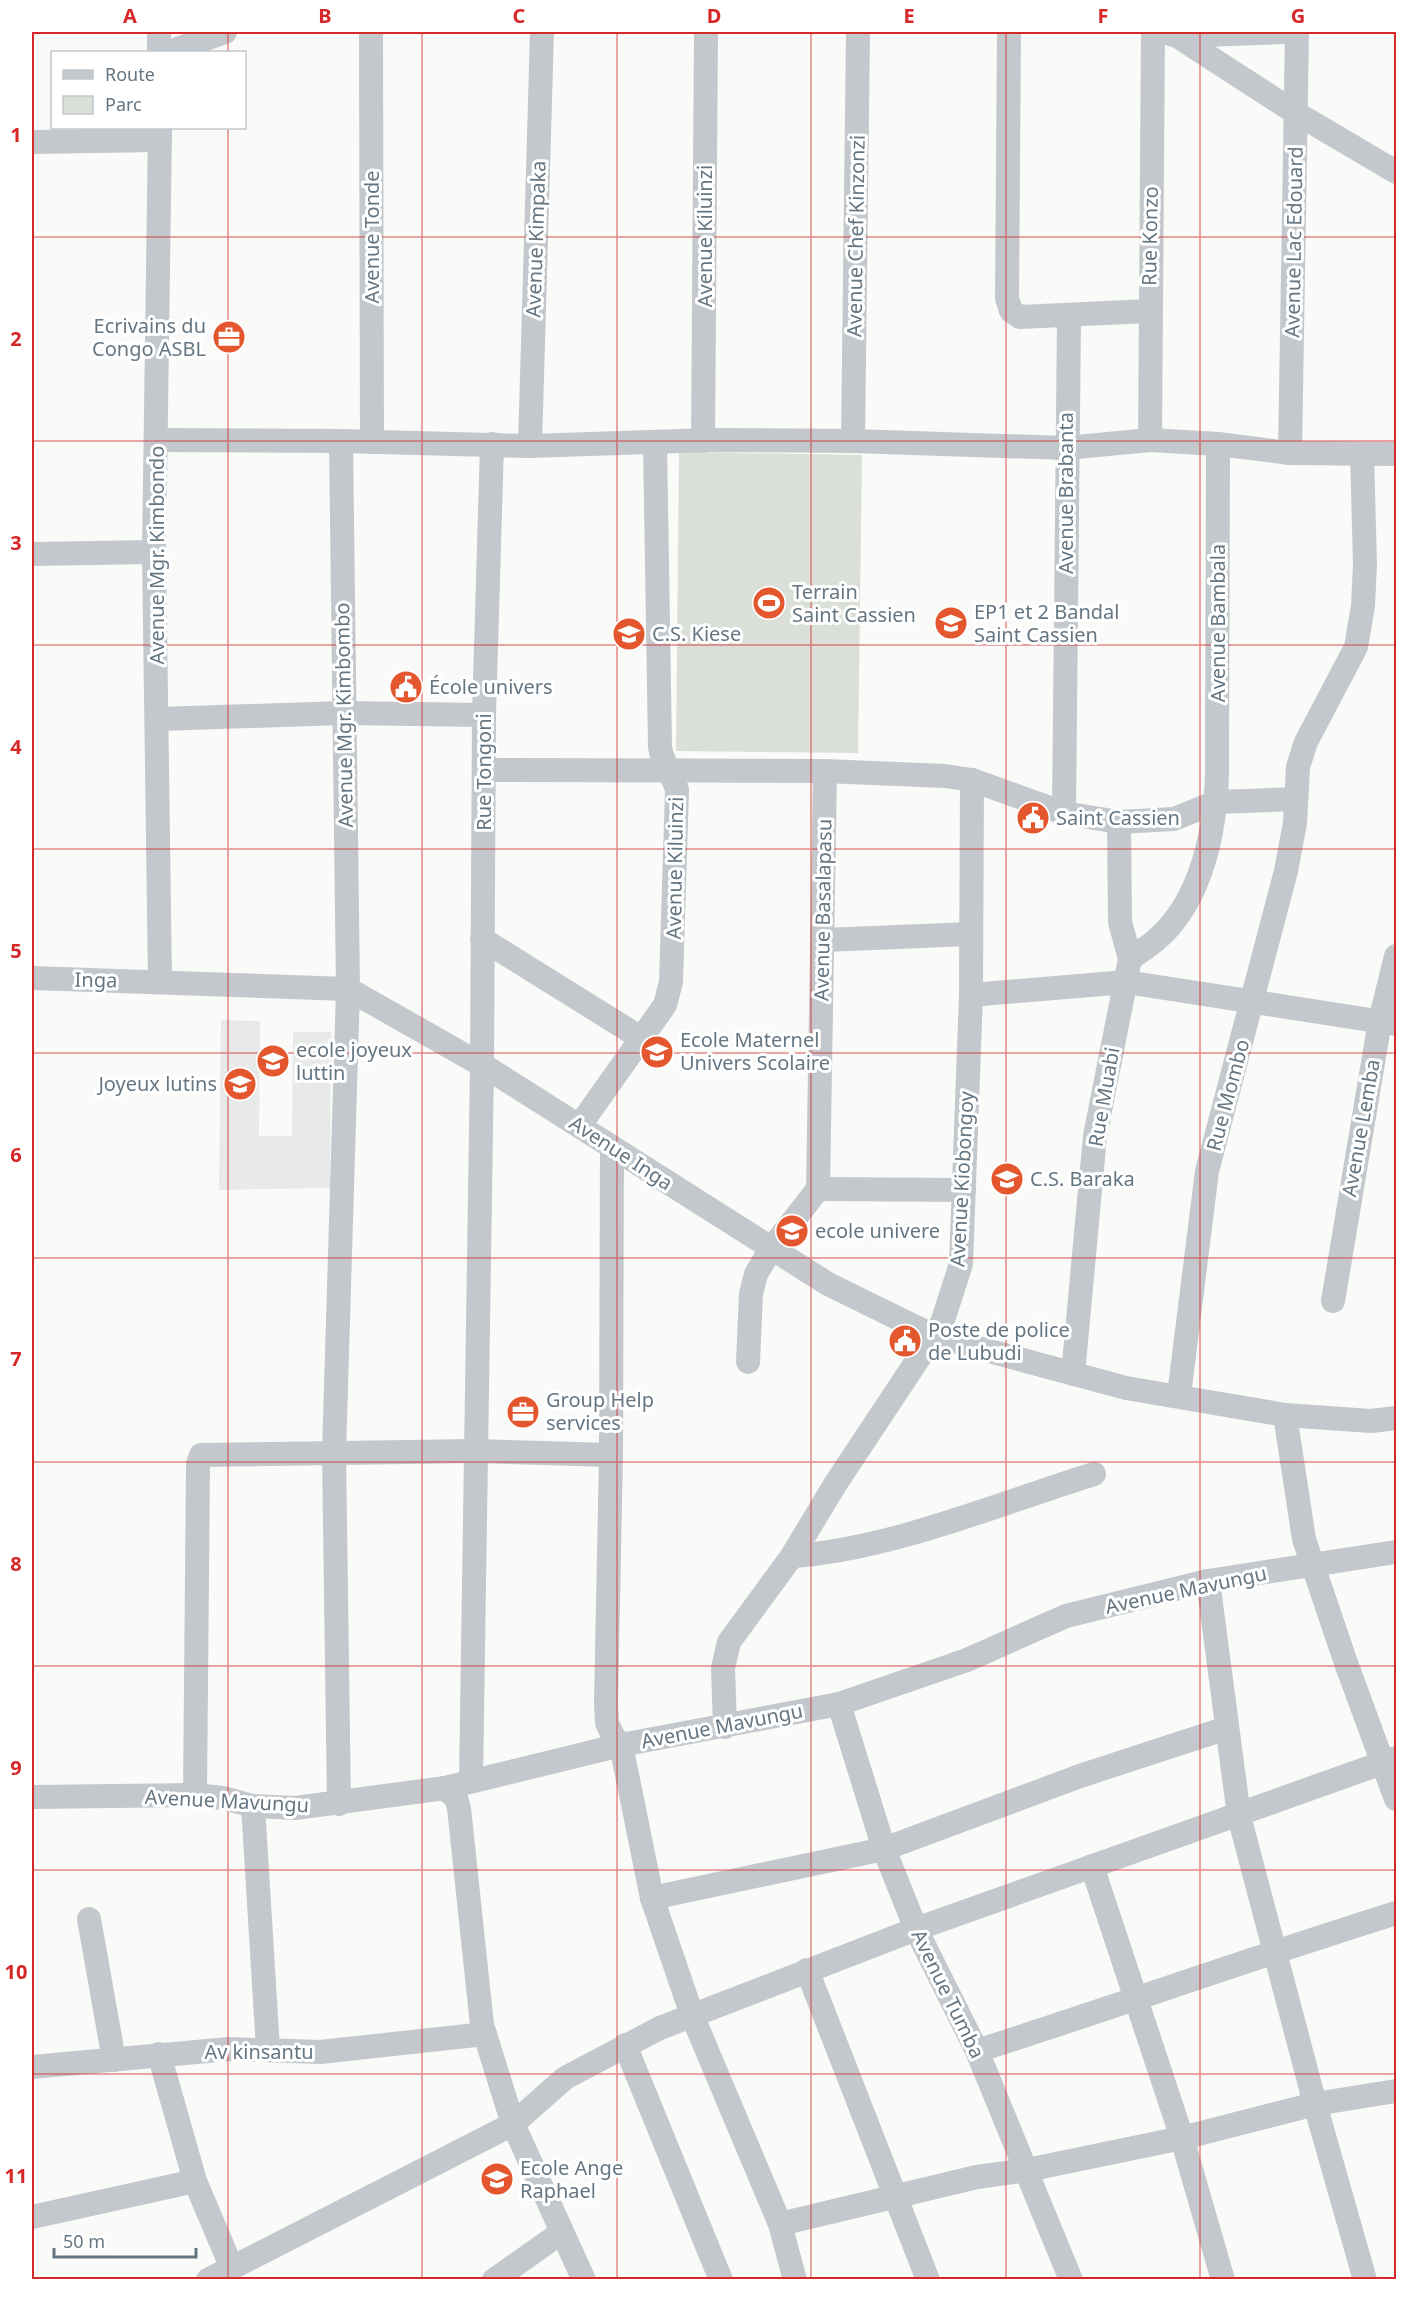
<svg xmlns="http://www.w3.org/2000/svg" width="1428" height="2311" font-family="'Noto Sans',sans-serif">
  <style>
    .built { fill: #e8e9e9 }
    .green { fill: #dadfd7 }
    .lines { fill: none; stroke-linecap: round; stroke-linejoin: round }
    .minor { stroke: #c3c8cc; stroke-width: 24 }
    .grid { fill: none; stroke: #d62828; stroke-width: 1.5; stroke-opacity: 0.55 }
    .labels { text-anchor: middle; stroke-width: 6; stroke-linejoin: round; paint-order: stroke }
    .street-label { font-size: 20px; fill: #657683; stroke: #fff }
    .poi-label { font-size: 20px; fill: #657683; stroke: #fff; text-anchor: start }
    .neatline { fill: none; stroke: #d62828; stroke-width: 2 }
    .grid-label { font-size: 20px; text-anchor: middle; font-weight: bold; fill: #d62828 }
  </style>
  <rect width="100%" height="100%" fill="#fafaf8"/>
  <polygon class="built" points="221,1020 260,1021 259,1136 292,1136 293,1032 331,1032 330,1188 219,1190"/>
  <polygon class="green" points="679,452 862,455 858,753 676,751"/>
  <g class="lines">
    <g class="minor">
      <polyline points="159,32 159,52"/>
      <polyline points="371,32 372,442"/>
      <polyline points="1009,32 1007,298 1011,311 1020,317 1149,311"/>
      <polyline points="1165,32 1177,36 1296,113 1396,172"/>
      <polyline points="1177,36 1283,32"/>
      <polyline points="169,52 225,32"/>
      <polyline points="160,128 154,552 160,982"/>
      <polyline points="32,142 160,140"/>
      <polyline points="157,440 341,441 530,446 711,440 853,441 1066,448 1150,440 1218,444 1290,453 1396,454"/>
      <polyline points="1150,440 1153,32"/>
      <polyline points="703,441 706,32"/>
      <polyline points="853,441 858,32"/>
      <polyline points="530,446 542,32"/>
      <polyline points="1290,453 1297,32"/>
      <polyline points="32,554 154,552"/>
      <polyline points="159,719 344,713 484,715"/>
      <polyline points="485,770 825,771 945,776 972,780 1064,813 1119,822 1174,819 1216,802 1296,799"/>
      <polyline points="1064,813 1069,317"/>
      <polyline points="482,939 641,1038"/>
      <polyline points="824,940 971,934"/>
      <path d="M1130 959C1139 952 1148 947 1156 940 1202 901 1215 831 1217 775L1218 444"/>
      <polyline points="32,978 348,989 489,1069 828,1284 934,1336 1126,1388 1285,1415 1371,1421 1396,1418"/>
      <polyline points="971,995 1126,982 1396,1024"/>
      <path d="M580 1125 665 1005 671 982 677 790C673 774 662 764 660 747L655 443"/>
      <polyline points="612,1147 611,1455 606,1703 607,1723 613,1736 621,1745 652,1898 692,2015 780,2224 795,2280"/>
      <polyline points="818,1189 964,1190"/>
      <polyline points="1333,1301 1380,1021 1396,956"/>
      <polyline points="748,1362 751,1294 756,1274 771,1249 818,1189 825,771"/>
      <polyline points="1073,1374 1095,1136 1130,959 1120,922 1119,822"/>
      <polyline points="1179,1395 1207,1171 1286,871 1295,823 1298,767 1306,742 1356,647 1363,606 1365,564 1362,455"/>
      <polyline points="1285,1415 1304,1539 1346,1663 1396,1799"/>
      <path d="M792 1556C889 1550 1001 1503 1094 1474"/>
      <polyline points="1208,1581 1239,1816 1315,2104 1365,2280"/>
      <polyline points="839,1704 884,1849 916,1929 977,2051 1071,2280"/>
      <polyline points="725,1727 723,1668 729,1642 792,1556 836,1483 942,1323 961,1264 971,995 972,780"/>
      <polyline points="471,1781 482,1064 484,715 492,444"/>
      <polyline points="445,1788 456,1798 459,1808 482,2025 513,2124 584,2280"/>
      <polyline points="195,1795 198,1464 201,1455 476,1451 611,1455"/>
      <polyline points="32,1797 195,1795 223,1798 253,1806 295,1808 445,1788 621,1745 839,1704 967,1660 1066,1616 1208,1581 1396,1552"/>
      <polyline points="339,1804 334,1453 348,989 341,441"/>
      <polyline points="253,1806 268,2049"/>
      <polyline points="1092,1866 1182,2138 1223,2280"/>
      <polyline points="652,1898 884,1849 1080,1776 1227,1728"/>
      <polyline points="89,1919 114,2060"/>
      <polyline points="807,1970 928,2280"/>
      <polyline points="625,2045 721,2280"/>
      <path d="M977 2051C1117 2006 1256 1957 1396 1913"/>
      <polyline points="159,2054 195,2181 231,2266"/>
      <polyline points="32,2067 229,2049 320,2052 485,2034"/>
      <polyline points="32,2217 195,2181"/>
      <polyline points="780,2224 977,2177 1027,2170 1182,2138 1315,2104 1396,2091"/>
      <polyline points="208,2280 513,2124 565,2078 660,2028 916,1929 1396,1758"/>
      <polyline points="494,2280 562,2232"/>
    </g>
  </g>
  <path class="grid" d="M228 32V52M422 32V2280M617 32V2280M811 32V2280M1006 32V2280M1200 32V2280M228 128V2280M32 237H1396M32 441H1396M32 645H1396M32 849H1396M32 1053H1396M32 1258H1396M32 1462H1396M32 1666H1396M32 1870H1396M32 2074H1396"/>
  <defs>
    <g id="office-disc" transform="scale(1.725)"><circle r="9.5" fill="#e4572e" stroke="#fff"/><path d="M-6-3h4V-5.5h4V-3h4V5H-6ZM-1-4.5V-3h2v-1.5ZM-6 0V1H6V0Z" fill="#fff"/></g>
    <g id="stadium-disc" transform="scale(1.725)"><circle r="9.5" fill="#e4572e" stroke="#fff"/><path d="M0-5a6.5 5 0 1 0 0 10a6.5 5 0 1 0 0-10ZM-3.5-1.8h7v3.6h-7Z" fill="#fff"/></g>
    <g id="school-disc" transform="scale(1.725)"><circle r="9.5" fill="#e4572e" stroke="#fff"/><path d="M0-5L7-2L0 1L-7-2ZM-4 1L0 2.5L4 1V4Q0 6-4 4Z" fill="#fff"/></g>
    <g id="civic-disc" transform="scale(1.725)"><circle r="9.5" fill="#e4572e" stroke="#fff"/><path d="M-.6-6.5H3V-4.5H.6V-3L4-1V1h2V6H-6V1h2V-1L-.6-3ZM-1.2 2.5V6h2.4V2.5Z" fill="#fff"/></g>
    <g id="university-disc" transform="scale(1.725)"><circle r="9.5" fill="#e4572e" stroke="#fff"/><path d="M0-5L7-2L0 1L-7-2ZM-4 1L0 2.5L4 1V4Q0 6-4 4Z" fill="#fff"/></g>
  </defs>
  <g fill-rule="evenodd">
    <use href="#office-disc" x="229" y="337"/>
    <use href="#stadium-disc" x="769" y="603"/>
    <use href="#school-disc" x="951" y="623"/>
    <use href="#school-disc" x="629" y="634"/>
    <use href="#civic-disc" x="406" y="687"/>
    <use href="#civic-disc" x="1033" y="818"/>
    <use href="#school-disc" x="657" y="1052"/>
    <use href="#university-disc" x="273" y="1061"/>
    <use href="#school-disc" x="240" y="1084"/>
    <use href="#school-disc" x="1007" y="1179"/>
    <use href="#university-disc" x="792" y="1231"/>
    <use href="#civic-disc" x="905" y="1341"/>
    <use href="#office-disc" x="523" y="1412"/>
    <use href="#school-disc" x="497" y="2179"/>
  </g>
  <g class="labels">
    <g class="street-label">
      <text transform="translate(705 236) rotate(-90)" y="7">Avenue Kiluinzi</text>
      <text transform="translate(856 236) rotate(-89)" y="7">Avenue Chef Kinzonzi</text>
      <text transform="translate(1150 236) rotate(-89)" y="7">Rue Konzo</text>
      <text transform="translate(372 237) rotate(-90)" y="7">Avenue Tonde</text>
      <text transform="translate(536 239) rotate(-88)" y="7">Avenue Kimpaka</text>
      <text transform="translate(1294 242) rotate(-89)" y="7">Avenue Lac Edouard</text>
      <text transform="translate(1066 493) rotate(-90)" y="7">Avenue Brabanta</text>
      <text transform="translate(157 555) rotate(-90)" y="7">Avenue Mgr. Kimbondo</text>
      <text transform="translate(1218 623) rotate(-90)" y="7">Avenue Bambala</text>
      <text transform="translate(344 715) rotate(-91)" y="7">Avenue Mgr. Kimbombo</text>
      <text transform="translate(484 772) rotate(-90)" y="7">Rue Tongoni</text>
      <text transform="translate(675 868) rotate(-89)" y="7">Avenue Kiluinzi</text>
      <text transform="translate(823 910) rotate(-89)" y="7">Avenue Basalapasu</text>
      <text transform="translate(96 980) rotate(1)" y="7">Inga</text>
      <text transform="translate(1228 1095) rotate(-75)" y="7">Rue Mombo</text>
      <text transform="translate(1104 1097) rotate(-80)" y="7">Rue Muabi</text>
      <text transform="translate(1361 1128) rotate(-80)" y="7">Avenue Lemba</text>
      <text transform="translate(621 1153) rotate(33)" y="7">Avenue Inga</text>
      <text transform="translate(962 1179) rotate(-87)" y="7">Avenue Kiobongoy</text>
      <text transform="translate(1186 1590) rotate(-12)" y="7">Avenue Mavungu</text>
      <text transform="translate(722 1726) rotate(-11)" y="7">Avenue Mavungu</text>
      <text transform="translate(227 1801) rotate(3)" y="7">Avenue Mavungu</text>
      <text transform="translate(948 1994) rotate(64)" y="7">Avenue Tumba</text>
      <text x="259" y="2059">Av kinsantu</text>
    </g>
    <g class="poi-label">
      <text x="206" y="333" text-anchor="end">Ecrivains du<tspan x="206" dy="23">Congo ASBL</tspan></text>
      <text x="792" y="599">Terrain<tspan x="792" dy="23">Saint Cassien</tspan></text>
      <text x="974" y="619">EP1 et 2 Bandal<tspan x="974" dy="23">Saint Cassien</tspan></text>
      <text x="652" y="641">C.S. Kiese</text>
      <text x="429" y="694">École univers</text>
      <text x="1056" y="825">Saint Cassien</text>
      <text x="680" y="1047">Ecole Maternel<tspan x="680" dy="23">Univers Scolaire</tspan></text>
      <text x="296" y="1057">ecole joyeux<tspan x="296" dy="23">luttin</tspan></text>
      <text x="217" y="1091" text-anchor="end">Joyeux lutins</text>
      <text x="1030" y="1186">C.S. Baraka</text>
      <text x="815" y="1238">ecole univere</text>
      <text x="928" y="1337">Poste de police<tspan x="928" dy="23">de Lubudi</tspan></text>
      <text x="546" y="1407">Group Help<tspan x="546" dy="23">services</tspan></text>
      <text x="520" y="2175">Ecole Ange<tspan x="520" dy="23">Raphael</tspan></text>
    </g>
  </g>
  <rect width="1428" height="2311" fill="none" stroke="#ffffff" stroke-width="66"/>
  <rect x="51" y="51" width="195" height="78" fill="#ffffff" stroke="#c1c8cd" stroke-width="1.5"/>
  <rect x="63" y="70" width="30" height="9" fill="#c3c8cc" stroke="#c1c8cd" stroke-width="1.5"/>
  <text x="105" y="81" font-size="18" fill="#657683">Route</text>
  <rect x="63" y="96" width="30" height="18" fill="#dadfd7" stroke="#c1c8cd" stroke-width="1.5"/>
  <text x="105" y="111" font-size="18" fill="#657683">Parc</text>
  <path d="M54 2248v9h142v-9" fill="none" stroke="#657683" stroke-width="3"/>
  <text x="63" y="2248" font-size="18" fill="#657683" stroke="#ffffff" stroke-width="4.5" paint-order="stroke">50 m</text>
  <rect x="33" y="33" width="1362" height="2245" class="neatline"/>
  <g class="grid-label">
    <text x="130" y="23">A</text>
    <text x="325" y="23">B</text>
    <text x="519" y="23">C</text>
    <text x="714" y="23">D</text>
    <text x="909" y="23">E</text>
    <text x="1103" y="23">F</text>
    <text x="1298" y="23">G</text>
    <text x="16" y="142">1</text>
    <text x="16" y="346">2</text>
    <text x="16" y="550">3</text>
    <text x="16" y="754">4</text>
    <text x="16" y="958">5</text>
    <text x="16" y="1162">6</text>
    <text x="16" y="1366">7</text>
    <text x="16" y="1571">8</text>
    <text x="16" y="1775">9</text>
    <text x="16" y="1979">10</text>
    <text x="16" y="2183">11</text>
  </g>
</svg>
